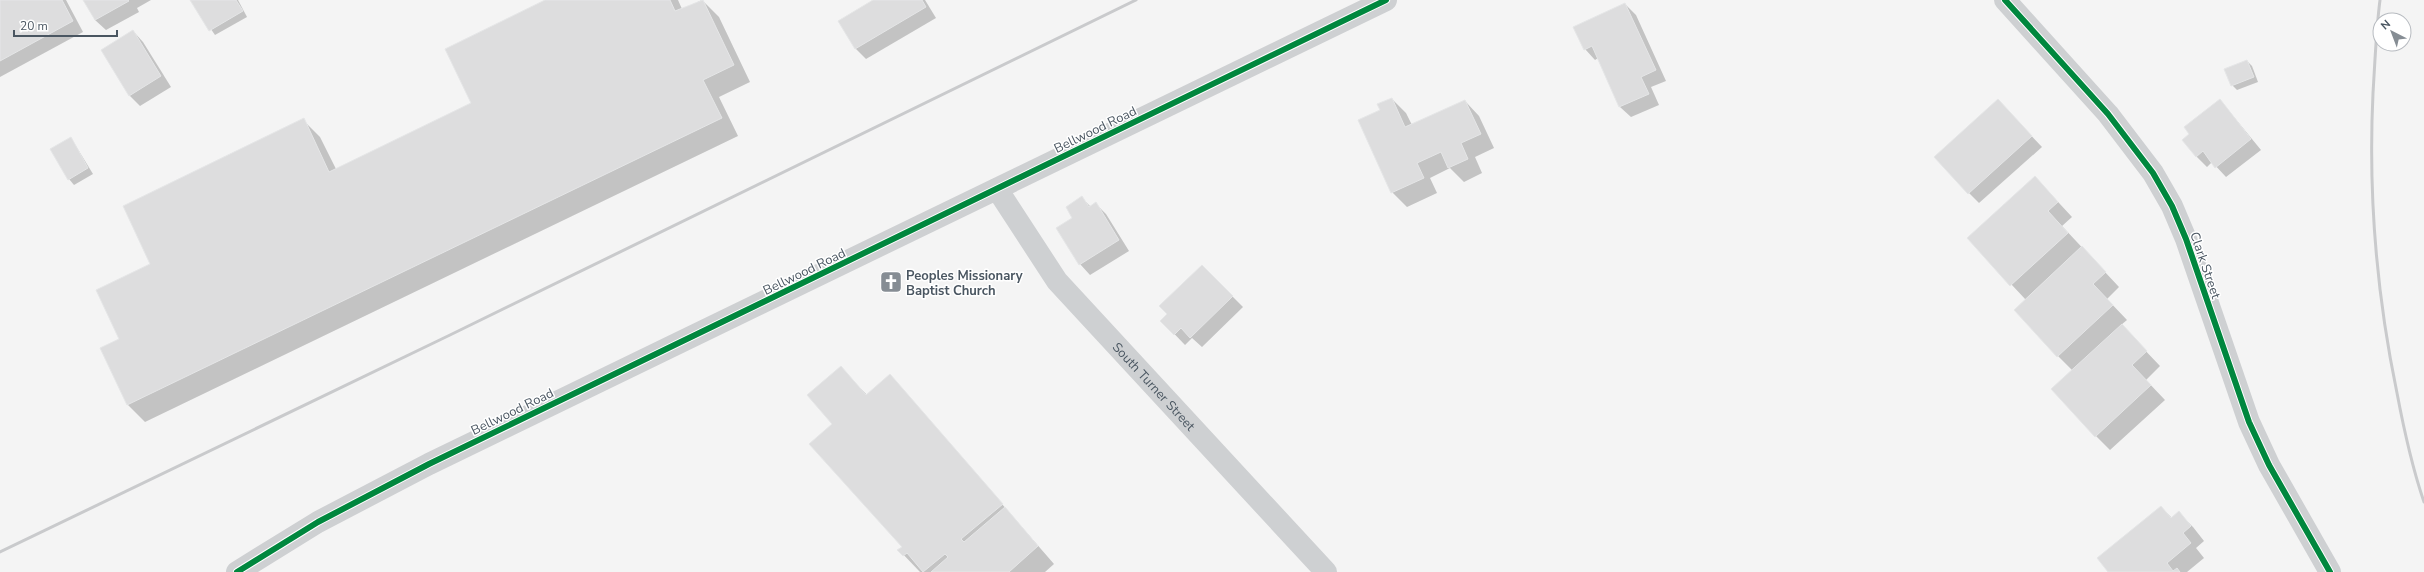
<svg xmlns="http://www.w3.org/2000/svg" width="2424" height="572" font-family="'Nunito Sans',sans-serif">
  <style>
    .shadow { fill: #0003 }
    .building { fill: #ddddde; stroke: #e5e6e7 }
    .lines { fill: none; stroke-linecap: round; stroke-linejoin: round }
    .minor { stroke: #ced0d2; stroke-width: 22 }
    .rail { stroke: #c9cacc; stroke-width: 3 }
    .cycleway-casing { stroke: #fff; stroke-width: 8 }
    .cycleway { stroke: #00873e; stroke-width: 6 }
    .labels { text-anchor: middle; stroke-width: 3; stroke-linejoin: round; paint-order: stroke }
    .street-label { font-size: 13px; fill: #4a5661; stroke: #fff }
    .poi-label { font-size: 13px; font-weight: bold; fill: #4a5661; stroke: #fff; text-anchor: start }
  </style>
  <rect width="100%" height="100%" fill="#f4f4f4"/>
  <g class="shadow">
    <polygon points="2,0 66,0 83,32 0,77 0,1"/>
    <polygon points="84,0 151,0 137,8 139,12 106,30 95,20"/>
    <polygon points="191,0 238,0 247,17 215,35"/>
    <polygon points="547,0 678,0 682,9 702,0 719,17 750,82 719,97 738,136 145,422 128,405 101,348 120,339 151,265 303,120 320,137 336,169 472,104"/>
    <polygon points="875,0 925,0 936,18 866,59 856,49 840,21"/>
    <polygon points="1625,4 1636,15 1666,81 1651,87 1659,105 1631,117 1620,107 1598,58 1595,60 1585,49"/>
    <polygon points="133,31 143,42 171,87 140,106 129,95"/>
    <polygon points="2247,61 2252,66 2258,82 2237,90 2232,85"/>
    <polygon points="1392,99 1406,113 1412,125 1465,101 1479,116 1494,148 1475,157 1482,173 1464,182 1450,168 1430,178 1437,193 1407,207 1392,192 1381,110"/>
    <polygon points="2220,100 2261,150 2226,177 2212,162 2207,167 2196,156 2190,134"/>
    <polygon points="2008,111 2042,147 1979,203 1969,193"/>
    <polygon points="71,138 93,174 74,185 69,179"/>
    <polygon points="2035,177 2072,217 2062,226 2119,287 2107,299 2127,320 2121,325 2160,366 2146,380 2165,400 2110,450 2096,436 2073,371 2058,356 2026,300 1968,238"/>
    <polygon points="1082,198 1091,207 1096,204 1106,214 1129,251 1090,275 1080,264 1074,218"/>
    <polygon points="1202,266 1243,307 1202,347 1192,338 1185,345 1162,321 1169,314"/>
    <polygon points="841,368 867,395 890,375 1054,564 1045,572 920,572 899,550 903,547 834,424"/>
    <polygon points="2161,507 2172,518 2179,513 2193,527 2204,541 2196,548 2204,558 2187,572 2110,572"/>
  </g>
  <g class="building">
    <polygon points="0,0 62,0 73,21 0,61"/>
    <polygon points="83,0 128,0 129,1 95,20"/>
    <polygon points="190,0 236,0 243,11 209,31"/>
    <polygon points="545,0 670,0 675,11 703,0 734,65 703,80 722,118 127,405 100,348 119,339 96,290 150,264 123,206 304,118 329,172 471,103 445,49"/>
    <polygon points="873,0 922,0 926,7 855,49 838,21"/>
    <polygon points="1625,3 1656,70 1641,77 1649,94 1619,107 1592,46 1584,50 1573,27"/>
    <polygon points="133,30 161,76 129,96 101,50"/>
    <polygon points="2247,60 2254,77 2231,86 2224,69"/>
    <polygon points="1392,98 1405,127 1465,100 1481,134 1461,143 1468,159 1448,168 1441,152 1417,163 1424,178 1391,193 1358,120 1380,110 1377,104"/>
    <polygon points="1998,99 2032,136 1968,194 1934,157"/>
    <polygon points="2220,99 2251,139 2215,168 2203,151 2196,157 2182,140 2189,134 2184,127"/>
    <polygon points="71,137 88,168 68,180 50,149"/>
    <polygon points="2035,176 2058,202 2048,211 2068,233 2010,286 1967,238"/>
    <polygon points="1082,196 1089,207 1096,202 1119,240 1079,265 1056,228 1072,218 1066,207"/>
    <polygon points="2082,246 2106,272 2093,284 2113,305 2057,357 2014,310"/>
    <polygon points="1202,265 1233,296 1190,338 1181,328 1174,335 1160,321 1167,314 1159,306"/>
    <polygon points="2122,324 2147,351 2132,365 2151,385 2095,437 2051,389"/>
    <polygon points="841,366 866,395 890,374 1003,504 961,539 964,542 1005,507 1038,546 1009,572 931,572 948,557 945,554 923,572 907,553 903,556 897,550 902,547 809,444 832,424 807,395"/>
    <polygon points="2161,506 2171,518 2179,511 2191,526 2183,533 2191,543 2167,563 2173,571 2177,568 2180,572 2108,572 2097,558"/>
  </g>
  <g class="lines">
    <g class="minor">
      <polyline points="2005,0 2108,114 2153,173 2172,206 2186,239 2249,422 2269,465 2330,572"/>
      <path id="s1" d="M997 189 1057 281 1326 572"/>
      <polyline points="237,572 318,522 429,464 1386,0"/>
    </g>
    <g class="rail">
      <path d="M2380 0C2376 31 2375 62 2373 93 2368 197 2376 292 2397 393 2404 430 2412 467 2424 502"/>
      <polyline points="0,552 450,335 1136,0"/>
    </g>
    <g class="cycleway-casing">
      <g id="cycleway">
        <polyline points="2005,0 2108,114 2153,173 2172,206 2186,239 2249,422 2269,465 2330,572"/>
        <polyline points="237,572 318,522 429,464 1386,0"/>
      </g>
    </g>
    <use href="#cycleway" class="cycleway"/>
  </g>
  <defs>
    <g id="church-square" transform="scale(1.15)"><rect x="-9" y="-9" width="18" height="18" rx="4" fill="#868d94" stroke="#fff"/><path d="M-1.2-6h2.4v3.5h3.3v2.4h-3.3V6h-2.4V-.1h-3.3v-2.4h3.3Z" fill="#fff"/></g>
  </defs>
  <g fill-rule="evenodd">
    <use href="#church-square" x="891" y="282"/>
  </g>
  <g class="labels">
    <g class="street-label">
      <text transform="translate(1095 129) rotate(-26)" y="5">Bellwood Road</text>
      <text transform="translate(2206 265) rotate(71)" y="5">Clark Street</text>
      <text transform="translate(804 271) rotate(-26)" y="5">Bellwood Road</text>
      <text dy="5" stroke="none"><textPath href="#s1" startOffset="253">South Turner Street</textPath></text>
      <text transform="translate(512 411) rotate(-26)" y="5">Bellwood Road</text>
    </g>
    <g class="poi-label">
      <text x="906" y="280">Peoples Missionary<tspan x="906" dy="15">Baptist Church</tspan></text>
    </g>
  </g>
  <g transform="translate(2392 32) rotate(318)"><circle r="19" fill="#ffffff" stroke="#b7bbc0"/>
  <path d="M0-3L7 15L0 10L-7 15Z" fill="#868d94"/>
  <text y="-6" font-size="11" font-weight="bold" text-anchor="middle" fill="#4a5661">N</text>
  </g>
  <path d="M14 30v6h103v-6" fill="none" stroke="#4a5661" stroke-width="2"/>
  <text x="20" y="30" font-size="12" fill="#4a5661" stroke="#ffffff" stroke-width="3" paint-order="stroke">20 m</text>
</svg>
